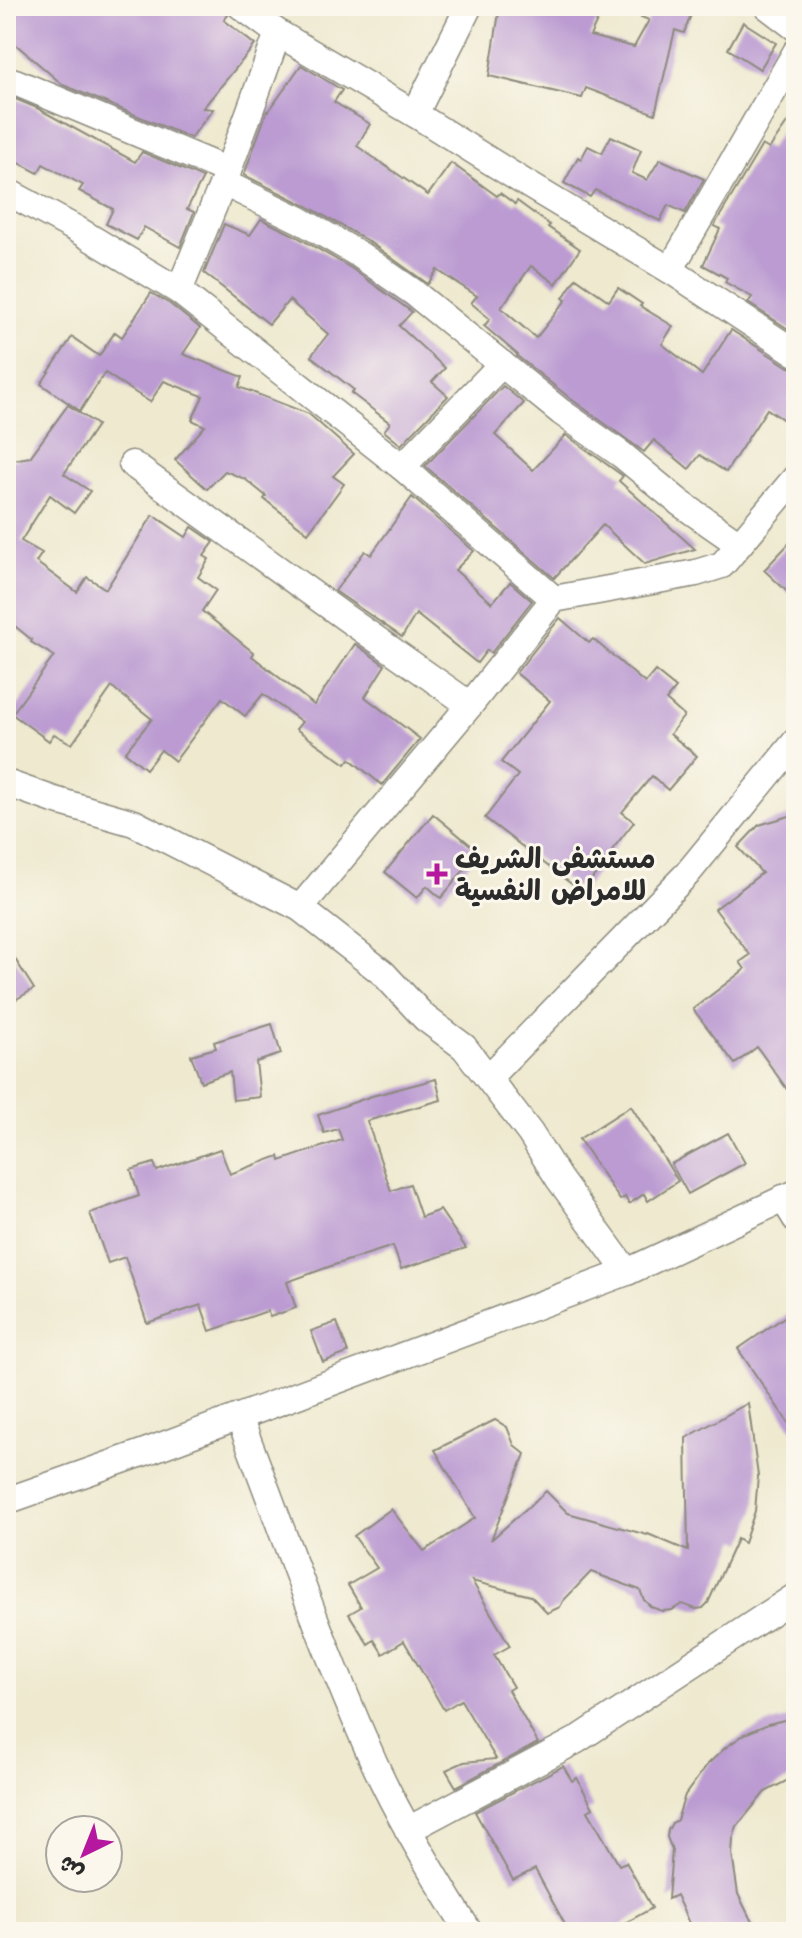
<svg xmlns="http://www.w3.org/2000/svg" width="802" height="1938" font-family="'Comic Neue','Playpen Sans Arabic',sans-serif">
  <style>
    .building { fill: #bb9bd2 }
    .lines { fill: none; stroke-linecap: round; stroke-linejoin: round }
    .minor-casing { stroke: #8c8a7d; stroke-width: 29 }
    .minor { stroke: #fff; stroke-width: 26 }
    .poi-dot { fill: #b5179e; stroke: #fbf7ec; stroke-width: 3 }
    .labels { text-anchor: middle; stroke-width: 6; stroke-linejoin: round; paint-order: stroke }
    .poi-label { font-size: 28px; font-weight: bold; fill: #2b2b2b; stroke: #fbf7ec; text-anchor: start }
  </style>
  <rect width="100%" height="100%" fill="#fbf7ec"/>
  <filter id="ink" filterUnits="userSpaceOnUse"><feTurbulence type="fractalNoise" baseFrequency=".0125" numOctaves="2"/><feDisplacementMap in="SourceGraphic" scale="16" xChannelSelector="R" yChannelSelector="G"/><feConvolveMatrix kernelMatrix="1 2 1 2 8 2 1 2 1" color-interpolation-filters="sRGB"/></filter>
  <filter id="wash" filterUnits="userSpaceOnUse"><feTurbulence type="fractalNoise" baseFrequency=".006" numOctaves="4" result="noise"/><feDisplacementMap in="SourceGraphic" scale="32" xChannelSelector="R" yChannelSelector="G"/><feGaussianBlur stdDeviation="1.8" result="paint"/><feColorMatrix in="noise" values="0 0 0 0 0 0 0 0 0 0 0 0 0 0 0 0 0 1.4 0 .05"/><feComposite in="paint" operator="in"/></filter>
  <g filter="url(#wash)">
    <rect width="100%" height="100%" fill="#eee9cf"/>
    <g id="blocks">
      <g class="building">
        <polygon points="6,6 225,6 228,15 224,20 255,45 203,108 213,109 191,138 63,85 6,36"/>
        <polygon points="500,6 604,6 590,36 634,47 649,20 618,8 619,6 681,6 681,8 692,12 684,33 675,30 655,114 586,88 582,98 489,76"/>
        <polygon points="743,22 776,43 760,69 728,49"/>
        <polygon points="301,65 342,90 334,102 370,124 357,146 428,195 451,163 497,196 500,193 515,204 517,201 550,225 548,227 580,249 556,284 531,266 501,308 536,338 566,300 563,298 576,278 609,301 618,288 642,304 640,306 673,326 662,344 702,375 731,330 787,366 796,369 796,428 767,409 726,472 700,455 689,469 654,440 644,452 571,399 517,356 518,355 484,326 490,319 471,303 477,296 437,270 428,284 368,241 307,206 244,175 267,111 269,111"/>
        <polygon points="13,98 37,108 135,162 142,152 203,178 187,209 194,212 180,247 144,227 137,240 106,224 113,209 79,191 83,185 43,164 38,173 6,156 6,99"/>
        <polygon points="796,110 796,248 791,256 796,260 796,334 748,303 752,297 725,282 727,278 703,265 720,229 714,226 762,145 769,149"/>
        <polygon points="611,136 641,150 632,173 647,180 660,159 704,179 685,213 668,205 660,221 595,190 590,197 564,183 578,157 581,159 588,146 602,153"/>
        <polygon points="261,219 292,234 351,268 412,312 399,326 445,368 432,382 448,396 401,445 384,431 390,423 351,393 354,390 311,356 328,334 289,300 269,324 204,273 224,224 250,235"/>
        <polygon points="151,293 170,304 200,328 183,354 243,377 239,387 309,414 354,454 333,476 344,484 308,533 264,499 266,496 245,479 225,471 207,489 175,460 205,426 192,420 203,396 164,381 150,402 105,373 80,411 41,384 72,337 99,356 115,332 122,337"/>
        <polygon points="503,386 524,403 495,435 533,470 566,435 623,476 619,481 695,549 645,564 603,525 554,578 425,466"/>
        <polygon points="68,405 97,425 64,474 90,491 74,513 50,495 21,541 42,553 36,562 77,592 87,577 106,589 153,515 186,537 192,527 214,542 204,556 209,559 198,577 216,590 202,611 254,653 252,656 314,705 355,644 385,665 365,697 420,739 382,785 350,759 346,764 296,729 302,722 263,694 245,716 222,698 175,761 161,750 146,769 125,752 152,719 112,687 72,744 54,734 49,741 12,714 54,656 31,642 32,640 6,619 6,461 30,457"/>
        <polygon points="412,497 474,551 455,570 492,603 510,582 532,601 491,653 487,650 477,663 416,614 402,637 335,591 365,551 371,555"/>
        <polygon points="796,536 796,600 764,570"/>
        <polygon points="560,618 589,643 593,639 645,683 655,671 676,688 666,700 684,716 670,734 697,756 668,790 652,776 622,812 634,822 612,850 613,851 582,892 485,818 518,775 501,762 550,701 516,673"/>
        <polygon points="433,814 479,852 441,898 427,886 417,898 385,872"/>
        <polygon points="796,814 796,1102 757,1047 735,1064 693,1009 745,969 740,962 750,955 715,909 762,873 738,847 759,825"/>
        <polygon points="6,945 34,989 6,1005"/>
        <polygon points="272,1024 281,1054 256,1062 260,1097 233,1100 230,1072 201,1082 191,1055 216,1048 214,1042"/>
        <polygon points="436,1079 441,1100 367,1121 391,1191 410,1184 421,1217 440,1210 466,1248 401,1269 393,1246 334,1265 287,1282 296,1308 270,1317 267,1311 210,1331 201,1305 147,1323 125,1257 108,1263 90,1213 139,1196 131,1170 154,1163 157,1171 220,1149 230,1174 279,1156 280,1161 342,1140 338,1129 324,1133 318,1115 372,1096"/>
        <polygon points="631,1106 678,1181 648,1201 644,1194 629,1204 625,1197 620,1200 579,1139"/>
        <polygon points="728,1133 745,1163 688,1194 671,1164"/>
        <polygon points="796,1309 796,1434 738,1349"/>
        <polygon points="337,1322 348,1353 323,1362 311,1331"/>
        <polygon points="748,1403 758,1476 755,1511 744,1543 737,1539 708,1603 703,1608 696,1609 682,1604 672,1610 662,1611 651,1607 644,1600 640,1590 591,1572 563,1601 560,1607 547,1613 531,1596 472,1581 510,1646 494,1655 513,1687 508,1690 538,1743 456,1787 446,1770 464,1762 496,1759 461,1700 444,1710 404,1641 383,1654 374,1640 368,1644 349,1614 361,1607 348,1585 377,1568 354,1536 391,1509 424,1551 475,1518 435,1450 495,1420 507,1427 514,1445 525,1454 491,1540 546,1491 568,1513 647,1535 648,1534 688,1551 686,1438"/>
        <polygon points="796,1717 796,1776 765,1792 737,1826 733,1839 732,1854 738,1894 757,1932 693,1932 676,1895 668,1899 672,1850 667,1837 668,1830 672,1823 677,1820 685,1795 707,1765 725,1748 745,1734 768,1724"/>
        <polygon points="563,1766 572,1781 577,1778 593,1808 588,1811 619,1865 626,1862 652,1908 609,1932 569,1932 535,1869 513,1880 475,1812"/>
      </g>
    </g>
  </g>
  <g filter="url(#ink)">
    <use href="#blocks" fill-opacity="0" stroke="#8c8a7d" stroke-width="2"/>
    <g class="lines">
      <g class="minor-casing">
        <g id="minor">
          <polyline points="241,6 278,33 415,114 522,181 670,270 796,353"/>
          <polyline points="767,6 796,28"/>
          <polyline points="6,83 15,82 228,171"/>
          <polyline points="415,114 469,6"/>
          <polyline points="224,183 300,220 360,255 413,292 561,412 622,455 680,503 739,544"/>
          <polyline points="6,191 76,229 179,291 402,467 554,599"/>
          <polyline points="670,270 796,52"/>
          <polyline points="179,291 228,171 278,33"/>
          <polyline points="132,464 346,618 470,705"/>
          <polyline points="402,467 502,364"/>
          <polyline points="6,783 54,800 134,823 300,908 383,973 425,1018 464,1047 530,1133 559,1179 627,1272"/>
          <polyline points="300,908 470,705 554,599 696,573 722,565 796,477"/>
          <polyline points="488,1078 687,874 796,741"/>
          <polyline points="783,1198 796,1219"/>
          <path d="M239 1417C282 1529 321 1642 369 1751 396 1814 433 1873 469 1932"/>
          <polyline points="6,1501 145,1452 627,1272 796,1193"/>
          <polyline points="408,1830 577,1740 796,1596"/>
        </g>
      </g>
      <use href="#minor" class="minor"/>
    </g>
  </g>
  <path class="poi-dot" d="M433 862h8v8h8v8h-8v8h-8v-8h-8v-8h8z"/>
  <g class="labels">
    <g class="poi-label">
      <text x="455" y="868">مستشفى الشريف<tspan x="455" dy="32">للامراض النفسية</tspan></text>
    </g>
  </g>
  <rect width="802" height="1938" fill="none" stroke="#fbf7ec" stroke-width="32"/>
  <g transform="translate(84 1854) rotate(223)"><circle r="38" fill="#fbf7ec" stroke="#a8a59f" stroke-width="2"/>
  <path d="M0-6L14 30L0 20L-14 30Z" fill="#b5179e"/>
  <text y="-12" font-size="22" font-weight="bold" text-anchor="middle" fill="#2b2b2b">ش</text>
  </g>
</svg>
